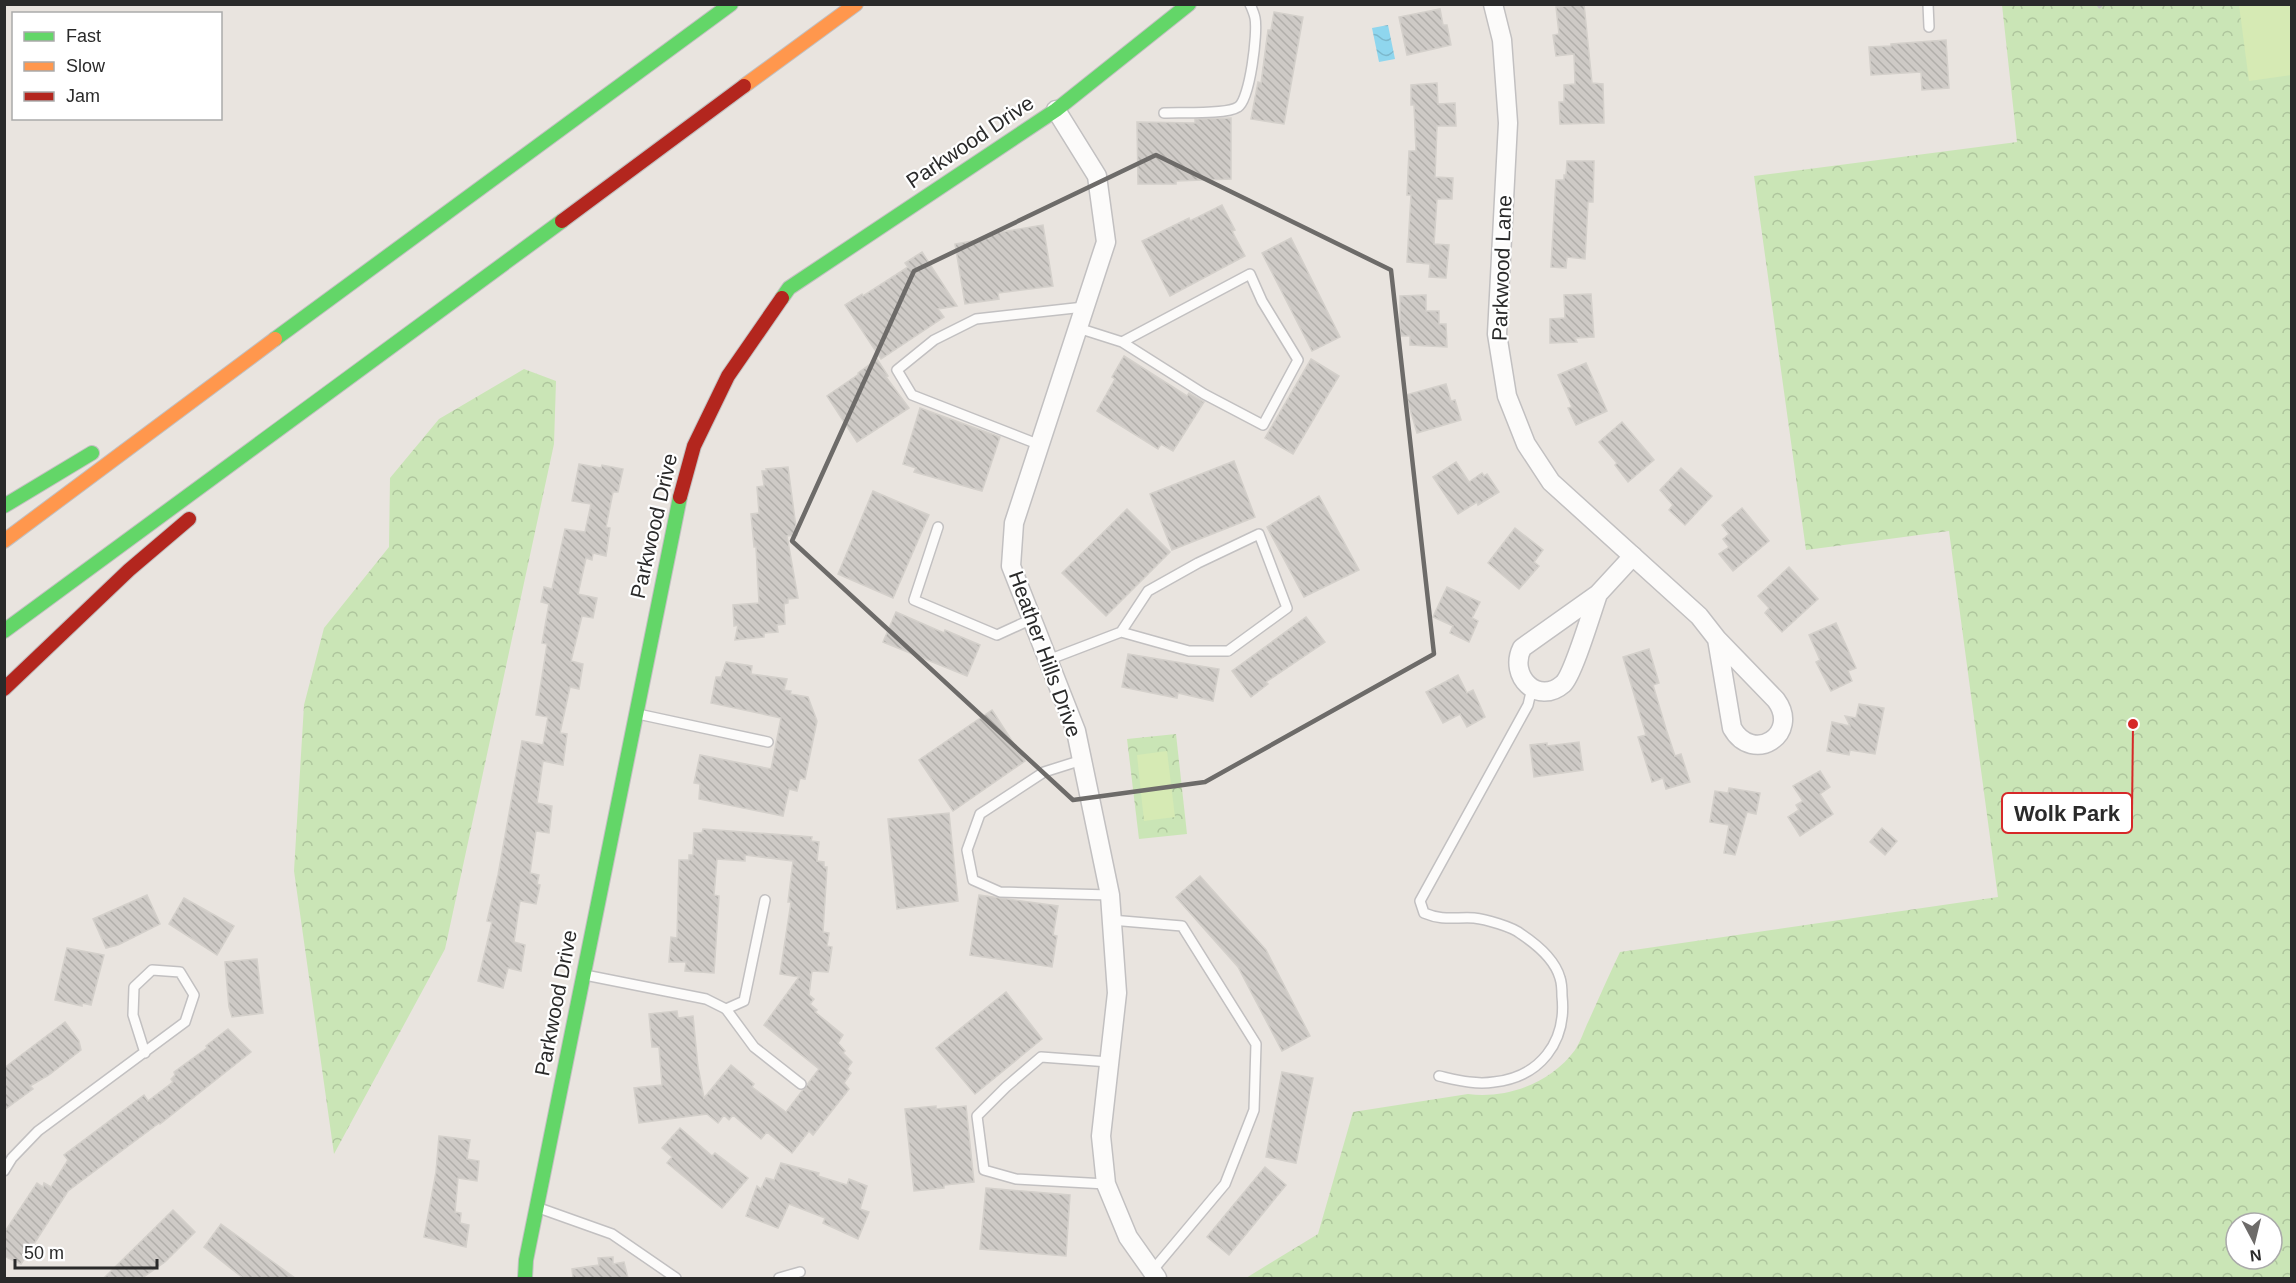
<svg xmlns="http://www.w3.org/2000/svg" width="2296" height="1283" font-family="Helvetica,sans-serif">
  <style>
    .forest { fill: url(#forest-crowns); fill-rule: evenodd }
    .pitch { fill: #d6eab4 }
    .water { fill: url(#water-waves) }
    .building { fill: url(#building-back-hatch); stroke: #d4d0cb; stroke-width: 1.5 }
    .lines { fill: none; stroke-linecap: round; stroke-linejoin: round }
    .lane-casing { stroke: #c2c0c1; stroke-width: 12 }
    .street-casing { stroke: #c2c0c1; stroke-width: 21 }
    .fast-casing { stroke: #c2c0c1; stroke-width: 16 }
    .slow-casing { stroke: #c2c0c1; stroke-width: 16 }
    .jam-casing { stroke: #c2c0c1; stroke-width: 16 }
    .path { stroke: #c5c4c4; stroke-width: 4; stroke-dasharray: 4.5 3; stroke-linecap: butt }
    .lane { stroke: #fcfbfa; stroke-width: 9 }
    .street { stroke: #fcfbfa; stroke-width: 18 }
    .fast { stroke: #63d668; stroke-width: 14 }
    .slow { stroke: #ff974d; stroke-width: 14 }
    .jam { stroke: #b3261e; stroke-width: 14 }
    .marked { fill: none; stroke: #6d6b69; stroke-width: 4.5; stroke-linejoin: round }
    .labels { text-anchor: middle; stroke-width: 4.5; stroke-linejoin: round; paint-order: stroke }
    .street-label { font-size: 21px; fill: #2a2a2a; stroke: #fff }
    .leader { fill: none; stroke: #d62828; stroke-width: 2 }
    .callout-dot { fill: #d62828; stroke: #fff; stroke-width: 2 }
    .callout { fill: #fff; stroke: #d62828; stroke-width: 2 }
    .callout-label { font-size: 22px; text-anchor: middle; font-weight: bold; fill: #2a2a2a }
  </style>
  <defs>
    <pattern id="forest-crowns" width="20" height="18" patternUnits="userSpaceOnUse" patternTransform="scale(1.5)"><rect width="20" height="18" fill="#cae5b6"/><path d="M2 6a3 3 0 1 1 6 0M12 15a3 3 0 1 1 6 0" fill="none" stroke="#aec59d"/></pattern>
    <pattern id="water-waves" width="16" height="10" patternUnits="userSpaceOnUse" patternTransform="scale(1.5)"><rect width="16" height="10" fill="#8fd6ee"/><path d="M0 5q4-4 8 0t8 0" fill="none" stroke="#7cb8cc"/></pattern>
    <pattern id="building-back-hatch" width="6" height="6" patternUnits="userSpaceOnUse" patternTransform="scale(1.5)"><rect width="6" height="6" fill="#cecac6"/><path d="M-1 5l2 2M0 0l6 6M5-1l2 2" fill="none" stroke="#b1aeaa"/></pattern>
  </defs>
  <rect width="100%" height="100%" fill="#e9e4df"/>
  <g class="forest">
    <path d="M2002 5H2291V1278H1246L1318 1234 1353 1112 1468 1094C1507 1099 1551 1083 1575 1050 1581 1041 1584 1030 1589 1020 1599 998 1609 975 1620 952L1998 897 1949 531 1806 550 1754 176 2017 142ZM2236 1223H2272V1259H2236Z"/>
    <polygon points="524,369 556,381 554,444 445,949 334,1154 294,871 304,705 324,628 389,547 390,478 439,419"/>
    <polygon points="1176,734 1187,834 1139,839 1127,739"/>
  </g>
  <g class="pitch">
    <polygon points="2239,5 2291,5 2291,75 2249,81"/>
    <polygon points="1167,751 1175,817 1144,821 1137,755"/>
  </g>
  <polygon class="water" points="1388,25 1395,59 1379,62 1372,28"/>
  <g class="building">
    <polygon points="1584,4 1592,83 1603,84 1604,123 1560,124 1559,102 1564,102 1564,85 1575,84 1574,54 1556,56 1553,35 1559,34 1556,7"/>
    <polygon points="1440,9 1443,25 1447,25 1451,45 1407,55 1399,17"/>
    <polygon points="1274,12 1303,17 1284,124 1251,119 1258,82 1261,83 1268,30 1271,30"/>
    <polygon points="1946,40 1949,88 1922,90 1921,72 1871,75 1869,47 1891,46 1891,44"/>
    <polygon points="1437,83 1438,104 1455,103 1456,126 1437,126 1435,177 1453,178 1452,199 1437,199 1434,244 1449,245 1446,278 1429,277 1430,264 1407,262 1411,195 1407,195 1409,151 1416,151 1414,105 1411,105 1411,85"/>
    <polygon points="1231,118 1231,179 1176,181 1176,184 1138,184 1137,122 1195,123 1195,119"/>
    <polygon points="1567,161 1594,161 1593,202 1588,202 1585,259 1567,257 1566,268 1551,267 1556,180 1564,180 1564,175 1566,175"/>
    <polygon points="1222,205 1235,230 1232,231 1245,256 1170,296 1142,241 1189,218 1190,221"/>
    <polygon points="1043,225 1053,286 998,293 999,299 965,304 955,244 989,238 989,234"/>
    <polygon points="1291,238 1340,337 1312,351 1262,253"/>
    <polygon points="922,252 957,306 938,309 944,317 881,359 845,305 862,294 863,296 908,267 905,263"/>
    <polygon points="1591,294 1594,337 1575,338 1577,342 1550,343 1550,319 1565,318 1564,295"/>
    <polygon points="1426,295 1426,311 1439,311 1439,324 1446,324 1447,347 1410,345 1410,336 1400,336 1400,296"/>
    <polygon points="1124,356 1187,396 1189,393 1204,402 1173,451 1161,444 1158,449 1097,411 1115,379 1112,377"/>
    <polygon points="877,359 888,376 886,377 909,408 857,442 827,396 859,374 858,373"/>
    <polygon points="1311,359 1339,376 1293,454 1265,438"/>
    <polygon points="1586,363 1607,411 1576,425 1568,408 1572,407 1558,375"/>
    <polygon points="1446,384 1451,401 1455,400 1461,420 1417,433 1406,395"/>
    <polygon points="920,408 1000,437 982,491 914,472 916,468 903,464"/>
    <polygon points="1622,422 1654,460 1628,482 1615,465 1617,463 1599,442"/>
    <polygon points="1234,461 1255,517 1172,550 1150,494"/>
    <polygon points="1456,462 1469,482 1482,473 1484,476 1487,474 1499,492 1478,505 1477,502 1458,514 1433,477"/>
    <polygon points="579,464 601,468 602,465 623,469 618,492 613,492 606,527 610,528 606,556 593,553 592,560 586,558 578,594 597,598 593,618 582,616 571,661 583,664 579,689 570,687 560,733 567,734 563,765 543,761 537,803 552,806 549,833 536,831 530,873 539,875 537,884 540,885 536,904 520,901 514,942 525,945 521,971 508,968 503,988 478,981 492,922 487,921 498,875 522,741 543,745 548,717 536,715 547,644 542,643 549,604 541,602 544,587 552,589 565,529 585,532 591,504 572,501"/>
    <polygon points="788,467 797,535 787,536 798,598 788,599 788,603 784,604 785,624 777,625 778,632 764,633 764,637 735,640 738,625 734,626 733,605 759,603 756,547 754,547 751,514 759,513 757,487 764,486 762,471 767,471 766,469"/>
    <polygon points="1681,468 1712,496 1685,525 1669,510 1673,505 1660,490"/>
    <polygon points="873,491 929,515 893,598 838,574"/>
    <polygon points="1319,496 1359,570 1304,597 1267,527"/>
    <polygon points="1742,508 1769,541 1733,571 1719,554 1729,547 1723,539 1729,534 1722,525"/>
    <polygon points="1127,509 1170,552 1106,616 1062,573"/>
    <polygon points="1515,528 1543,550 1534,562 1539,566 1519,589 1488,563"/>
    <polygon points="1789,567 1818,599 1782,632 1765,613 1769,608 1758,596"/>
    <polygon points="1447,587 1480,602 1472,618 1478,621 1469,642 1450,633 1453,626 1433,617"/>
    <polygon points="896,612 944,633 945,630 980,645 967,676 883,642"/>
    <polygon points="1306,617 1325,642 1266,682 1268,684 1251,697 1232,671"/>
    <polygon points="1836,623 1856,668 1848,671 1852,681 1831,691 1816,662 1820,660 1809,635"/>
    <polygon points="1649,649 1659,683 1653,685 1666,729 1675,756 1681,754 1690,782 1666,789 1663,778 1652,782 1638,737 1646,735 1623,657"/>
    <polygon points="1128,654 1219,669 1213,701 1178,693 1177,698 1122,687"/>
    <polygon points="726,662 752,666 751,674 787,679 784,690 791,691 790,694 808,697 817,721 805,779 800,778 797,791 789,789 783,816 699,799 700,784 694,783 700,755 771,769 781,718 711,703 716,677 721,677"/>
    <polygon points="1458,675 1467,693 1473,690 1485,717 1467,727 1460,714 1443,723 1426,692"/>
    <polygon points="1859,704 1884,708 1875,754 1850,750 1849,755 1827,751 1832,722 1850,726 1845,716 1856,718"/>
    <polygon points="992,710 1025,761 953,811 919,760"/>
    <polygon points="1579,742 1583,770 1534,777 1530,745 1547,743 1547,746"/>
    <polygon points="1820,771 1830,787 1820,794 1833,814 1800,836 1788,817 1799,810 1796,805 1803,801 1793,786"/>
    <polygon points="1729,788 1760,793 1756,814 1747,812 1735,855 1724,853 1729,825 1710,822 1715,791 1728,793"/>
    <polygon points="949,813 958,901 897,909 888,819"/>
    <polygon points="1882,828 1897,841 1885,855 1870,842"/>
    <polygon points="703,829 812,837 811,841 819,842 817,861 824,862 824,867 827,867 823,932 829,933 827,946 832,947 829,968 828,972 812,971 809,995 814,999 810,1004 817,1010 815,1012 843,1035 838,1043 845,1051 843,1053 852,1062 847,1069 851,1073 844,1083 849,1089 813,1135 809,1131 792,1153 767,1132 761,1139 733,1115 729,1120 724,1115 718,1123 707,1114 639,1123 634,1088 662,1085 659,1047 652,1047 649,1014 677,1011 678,1018 693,1016 698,1067 704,1098 731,1065 754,1084 752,1087 786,1112 819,1069 764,1025 799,977 780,974 791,902 788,902 793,861 745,855 745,861 717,859 714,895 719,896 714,973 685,971 686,962 669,962 671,937 677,938 679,860 689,860 689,855 693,855 694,833 702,833"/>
    <polygon points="1200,876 1266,950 1310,1036 1282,1051 1238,967 1176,897"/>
    <polygon points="147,895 160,924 118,945 106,948 93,919"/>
    <polygon points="979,895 1058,906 1053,935 1057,936 1052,967 970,955"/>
    <polygon points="184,898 234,926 217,955 169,924"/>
    <polygon points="67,948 104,955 91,1005 82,1003 82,1006 55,1000"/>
    <polygon points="257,959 263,1013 232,1017 229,1007 225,962"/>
    <polygon points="1006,992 1042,1039 975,1094 936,1048"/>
    <polygon points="65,1022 79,1041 81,1050 49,1075 30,1086 33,1089 4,1110 4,1068"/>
    <polygon points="228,1029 251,1052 160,1124 159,1123 68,1191 21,1264 4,1256 4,1233 37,1183 43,1187 44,1183 51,1187 68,1160 64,1155 144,1095 148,1101 173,1082 171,1079 175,1075 174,1072 207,1048 206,1046"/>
    <polygon points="1282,1072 1313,1078 1296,1163 1266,1157"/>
    <polygon points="936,1106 936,1109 966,1106 974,1182 944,1185 944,1188 914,1191 905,1109"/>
    <polygon points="680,1128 712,1156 715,1153 748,1178 722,1208 667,1163 672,1157 662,1148"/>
    <polygon points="439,1136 470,1140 467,1159 479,1161 477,1181 458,1178 455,1212 461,1213 460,1223 469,1225 466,1247 424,1237 436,1172"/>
    <polygon points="781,1163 819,1173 818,1176 847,1185 849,1179 867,1186 860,1209 869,1212 858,1239 823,1223 825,1218 789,1204 778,1228 746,1216 757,1186 761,1189 766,1178 774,1180"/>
    <polygon points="1265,1167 1286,1185 1229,1255 1207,1237"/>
    <polygon points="986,1188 1070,1195 1066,1256 980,1249"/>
    <polygon points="173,1210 195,1232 165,1262 142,1278 104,1278"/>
    <polygon points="221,1224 295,1278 243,1278 204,1247"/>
    <polygon points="613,1257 613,1264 624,1262 628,1278 573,1278 572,1269 599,1265 598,1258"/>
  </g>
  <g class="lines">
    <g class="lane-casing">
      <g id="lane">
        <polyline points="1928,4 1929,27"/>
        <path d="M1164 113C1179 112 1226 115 1238 107 1250 100 1258 32 1255 18 1254 13 1252 9 1250 4"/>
        <polyline points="1078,328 1122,342 1204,394 1263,425 1298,360 1262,301 1250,274 1122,342"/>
        <polyline points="1040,445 912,395 897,370 934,340 976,319 1084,307"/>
        <polyline points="938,527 914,600 997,635 1032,619"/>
        <polyline points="1048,660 1121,632 1189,651 1228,651 1287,608 1259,534 1198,563 1148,591 1121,632"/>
        <polyline points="638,714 768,742"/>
        <polyline points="1082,760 1044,772 980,814 967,850 973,880 1000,892 1110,895"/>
        <polyline points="1111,920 1182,926 1256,1044 1254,1110 1225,1184 1152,1271"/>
        <polyline points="585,975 706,999 726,1009 744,1001 765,900"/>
        <polyline points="726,1009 754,1047 801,1084"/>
        <path d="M1439 1076C1457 1080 1475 1085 1494 1082 1540 1077 1567 1042 1562 996 1562 991 1562 984 1560 978 1555 960 1536 944 1521 934 1513 927 1485 919 1474 918 1455 917 1443 921 1424 913L1420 901 1528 705 1532 688"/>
        <polyline points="4,1171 12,1158 38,1131 185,1022 194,995 180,972 152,970 134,987 133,1015 145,1053"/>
        <polyline points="1106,1184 1016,1179 984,1170 977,1116 1006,1087 1041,1057 1109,1062"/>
        <polyline points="539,1208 612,1234 676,1278"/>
        <polyline points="779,1278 800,1272"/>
      </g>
    </g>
    <g class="street-casing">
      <g id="street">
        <path d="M1493 4 1502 40 1508 123 1497 334 1507 396 1526 444 1551 482 1699 616 1717 639 1776 700C1801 734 1753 765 1732 728L1717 639"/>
        <polyline points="1056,110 1097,176 1106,242 1014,523 1011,566 1076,731 1110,895 1117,993 1101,1136 1106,1184 1128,1237 1157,1278"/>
        <path d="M1598 594C1592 611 1573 675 1563 684 1538 706 1508 676 1522 648L1598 594 1633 556"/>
      </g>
    </g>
    <g class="fast-casing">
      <g id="fast">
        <polyline points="782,298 789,288 1056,110 1189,4"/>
        <polyline points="275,339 731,4"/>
        <polyline points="4,506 92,453"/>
        <polyline points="4,631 562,221"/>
        <polyline points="525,1278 526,1260 680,497"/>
      </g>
    </g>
    <g class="slow-casing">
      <g id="slow">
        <polyline points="744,86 856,4"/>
        <polyline points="4,541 275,339"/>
      </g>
    </g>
    <g class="jam-casing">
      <g id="jam">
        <polyline points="562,221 744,86"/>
        <polyline points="680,497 694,446 728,376 782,298"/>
        <polyline points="4,689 129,570 189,519"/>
      </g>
    </g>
    <polyline class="path" points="2098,4 2101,8"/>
    <use href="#lane" class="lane"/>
    <use href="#street" class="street"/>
    <use href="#fast" class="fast"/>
    <use href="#slow" class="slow"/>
    <use href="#jam" class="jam"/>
  </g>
  <path class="marked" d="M1156 155 1391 270 1434 654 1205 782 1073 800 792 541 914 271Z"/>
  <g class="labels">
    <g class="street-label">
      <text transform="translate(970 142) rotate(-34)" y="7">Parkwood Drive</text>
      <text transform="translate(1502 268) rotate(-88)" y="7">Parkwood Lane</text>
      <text transform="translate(654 526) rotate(-77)" y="7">Parkwood Drive</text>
      <text transform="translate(1045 654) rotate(70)" y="7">Heather Hills Drive</text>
      <text transform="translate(556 1003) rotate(-79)" y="7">Parkwood Drive</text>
    </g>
  </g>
  <path class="leader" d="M2133 724L2132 813"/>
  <circle class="callout-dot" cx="2133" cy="724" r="6"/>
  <rect class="callout" x="2002" y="793" width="130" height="40" rx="6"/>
  <g class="callout-label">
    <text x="2067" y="821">Wolk Park</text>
  </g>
  <rect width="2296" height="1283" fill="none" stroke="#2a2a2a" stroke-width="12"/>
  <rect x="12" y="12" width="210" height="108" fill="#ffffff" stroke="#aaaaaa" stroke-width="1.5"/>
  <rect x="24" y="32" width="30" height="9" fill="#63d668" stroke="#aaaaaa" stroke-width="1.5"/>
  <text x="66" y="42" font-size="18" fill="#2a2a2a">Fast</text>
  <rect x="24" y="62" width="30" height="9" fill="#ff974d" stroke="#aaaaaa" stroke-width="1.5"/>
  <text x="66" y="72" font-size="18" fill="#2a2a2a">Slow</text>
  <rect x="24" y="92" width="30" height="9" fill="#b3261e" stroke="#aaaaaa" stroke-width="1.5"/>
  <text x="66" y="102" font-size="18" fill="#2a2a2a">Jam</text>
  <g transform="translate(2254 1241) rotate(173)"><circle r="28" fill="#ffffff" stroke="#aaaaaa" stroke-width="1.5"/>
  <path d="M0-4.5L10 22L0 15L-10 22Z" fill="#6d6b69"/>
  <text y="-9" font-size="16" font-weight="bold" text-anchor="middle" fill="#2a2a2a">N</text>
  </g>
  <path d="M15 1259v9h142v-9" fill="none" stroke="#2a2a2a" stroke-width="3"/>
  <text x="24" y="1259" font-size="18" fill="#2a2a2a" stroke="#ffffff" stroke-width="4.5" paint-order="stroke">50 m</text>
</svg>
